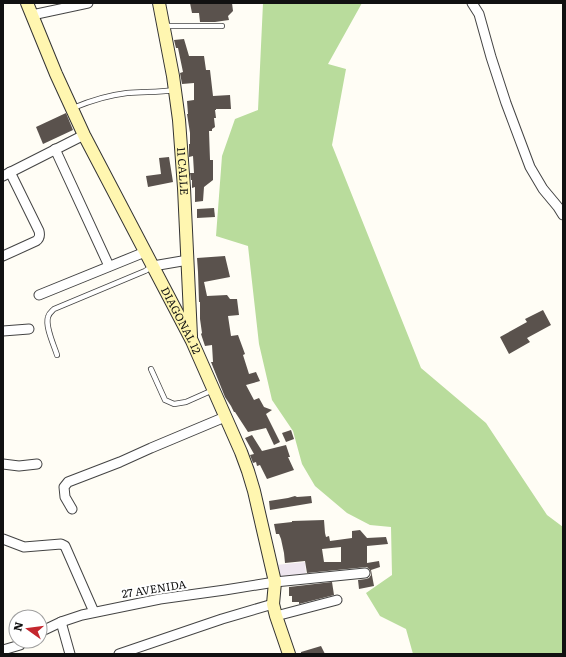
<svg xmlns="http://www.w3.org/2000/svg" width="566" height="657" font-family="Literata,serif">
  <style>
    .industrial { fill: #eee6ef }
    .forest { fill: #b9dc9c }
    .building { fill: #5a524d; fill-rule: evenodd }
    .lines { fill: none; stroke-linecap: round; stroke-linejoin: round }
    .lane-casing { stroke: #444; stroke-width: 6 }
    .street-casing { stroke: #444; stroke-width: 11 }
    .secondary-casing { stroke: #333; stroke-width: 14 }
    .lane { stroke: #fff; stroke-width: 4.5 }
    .street { stroke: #fff; stroke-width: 9 }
    .secondary { stroke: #fff6b0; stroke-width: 12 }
    .labels { text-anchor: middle; stroke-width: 4; stroke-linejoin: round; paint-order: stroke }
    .street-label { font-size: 11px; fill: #111; stroke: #fff }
  </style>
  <rect width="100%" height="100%" fill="#fffdf5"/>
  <polygon class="industrial" points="305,562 306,574 278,577 276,565"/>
  <polygon class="forest" points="263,3 362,3 328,64 346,69 332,145 421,368 486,423 547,515 563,527 563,654 413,654 406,629 380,616 366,593 392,575 391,527 370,525 347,513 315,486 302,464 293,431 272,400 259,344 248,246 216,236 222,156 235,119 258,110"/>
  <g class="building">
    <polygon points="190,3 232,3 233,11 228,16 229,20 215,22 200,22 199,13 192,13"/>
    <polygon points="184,39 189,56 204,56 206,70 210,70 213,96 230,95 231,109 216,109 216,110 215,110 216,118 214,118 215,127 212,129 212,131 209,131 210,160 213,160 213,180 204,187 203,201 195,202 195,187 192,188 192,180 191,180 190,173 194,173 193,156 189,157 189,144 190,144 190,133 187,114 188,114 187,101 194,100 194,83 182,84 180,73 183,72 178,48 176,48 174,40"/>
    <polygon points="66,113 73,130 43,144 36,127"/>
    <polygon points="169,157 173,182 148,187 146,176 161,174 159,158"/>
    <polygon points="214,208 215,217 197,218 197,209"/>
    <polygon points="225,256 230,277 204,282 207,296 227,295 230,299 237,299 239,315 228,316 231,336 238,335 245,354 243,355 249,374 256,372 260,381 246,385 254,400 259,398 264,407 272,410 266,414 280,442 274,445 266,428 248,432 235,412 234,412 231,406 225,397 211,362 213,362 212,345 205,346 201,334 202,333 200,319 200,302 199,302 198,272 197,258"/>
    <polygon points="543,310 551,325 527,338 530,342 509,354 500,337 527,322 525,319"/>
    <polygon points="291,430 294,439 286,442 282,433"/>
    <polygon points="252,435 262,451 286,445 290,457 288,457 294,470 267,479 260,465 257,466 256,462 253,463 250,455 254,454 245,438"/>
    <polygon points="295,496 297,497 311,496 312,503 270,510 269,501 288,498"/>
    <path d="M324 520 325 533 326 537 329 536 330 541 352 538V531L360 530 367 538 386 537 388 544 367 546V563L379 561 380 567 371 570 374 586 359 589 358 580 366 579 369 578 371 575 370 570 367 567 307 573 305 561 285 563 284 553 281 539 279 534H276L274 524 292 522V521ZM341 547V562H324L322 549Z"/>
    <polygon points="332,582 334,595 299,604 299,602 292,602 292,596 289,596 289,587"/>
    <polygon points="321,646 325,654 301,654 301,652"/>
  </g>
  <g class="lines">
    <g class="lane-casing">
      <g id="lane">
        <polyline points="164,26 222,26"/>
        <path d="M73 108C90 101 109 95 127 93 142 91 158 93 173 90"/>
        <path d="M57 355C54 345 45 327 48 317 49 313 52 311 54 309L145 271 153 266"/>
        <polyline points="151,369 165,400 174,404 186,402 213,390"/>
      </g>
    </g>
    <g class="street-casing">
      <g id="street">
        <polyline points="472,3 479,14 491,57 506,103 530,167 543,189 558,207 563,215"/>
        <polyline points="32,15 88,3"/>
        <polyline points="55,149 109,266"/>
        <polyline points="3,176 84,135"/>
        <path d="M3 256 36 241C40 238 40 235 39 231L10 172"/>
        <polyline points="153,266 188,260"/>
        <polyline points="39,295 145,252"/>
        <polyline points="3,331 29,329"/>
        <polyline points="3,464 19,466 37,464"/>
        <polyline points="72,509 65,497 64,487 68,482 120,462 151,448 225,417"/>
        <polyline points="3,539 24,547 61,544 65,546 94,612"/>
        <polyline points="276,616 337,600"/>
        <polyline points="61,622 70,654"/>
        <polyline points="40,632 61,622 82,615 160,599 225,590 275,582 365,573"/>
        <polyline points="3,650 20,645"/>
        <polyline points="119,654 222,619 273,604"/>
      </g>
    </g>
    <g class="secondary-casing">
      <g id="secondary">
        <path id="s1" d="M27 3 56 74 84 135 192 341 241 452 248 471 254 491 275 582 273 604 276 616 289 654"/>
        <path id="s2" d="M159 3 173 76 179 120 184 188 191 336"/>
      </g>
    </g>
    <use href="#lane" class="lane"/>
    <use href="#street" class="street"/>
    <use href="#secondary" class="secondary"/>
  </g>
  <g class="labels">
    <g class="street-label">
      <text dy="4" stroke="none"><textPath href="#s2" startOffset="170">11 CALLE</textPath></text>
      <text dy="4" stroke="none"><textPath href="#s1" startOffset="353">DIAGONAL 12</textPath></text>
      <text transform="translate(154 589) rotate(-9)" y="4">27 AVENIDA</text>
    </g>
  </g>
  <rect width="566" height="657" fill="none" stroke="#111111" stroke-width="8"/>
  <g transform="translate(28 629) rotate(284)"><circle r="19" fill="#ffffff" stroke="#a0a0a0"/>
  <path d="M0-3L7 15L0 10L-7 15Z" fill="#c4262e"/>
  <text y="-6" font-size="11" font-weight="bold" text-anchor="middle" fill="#111111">N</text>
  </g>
</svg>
